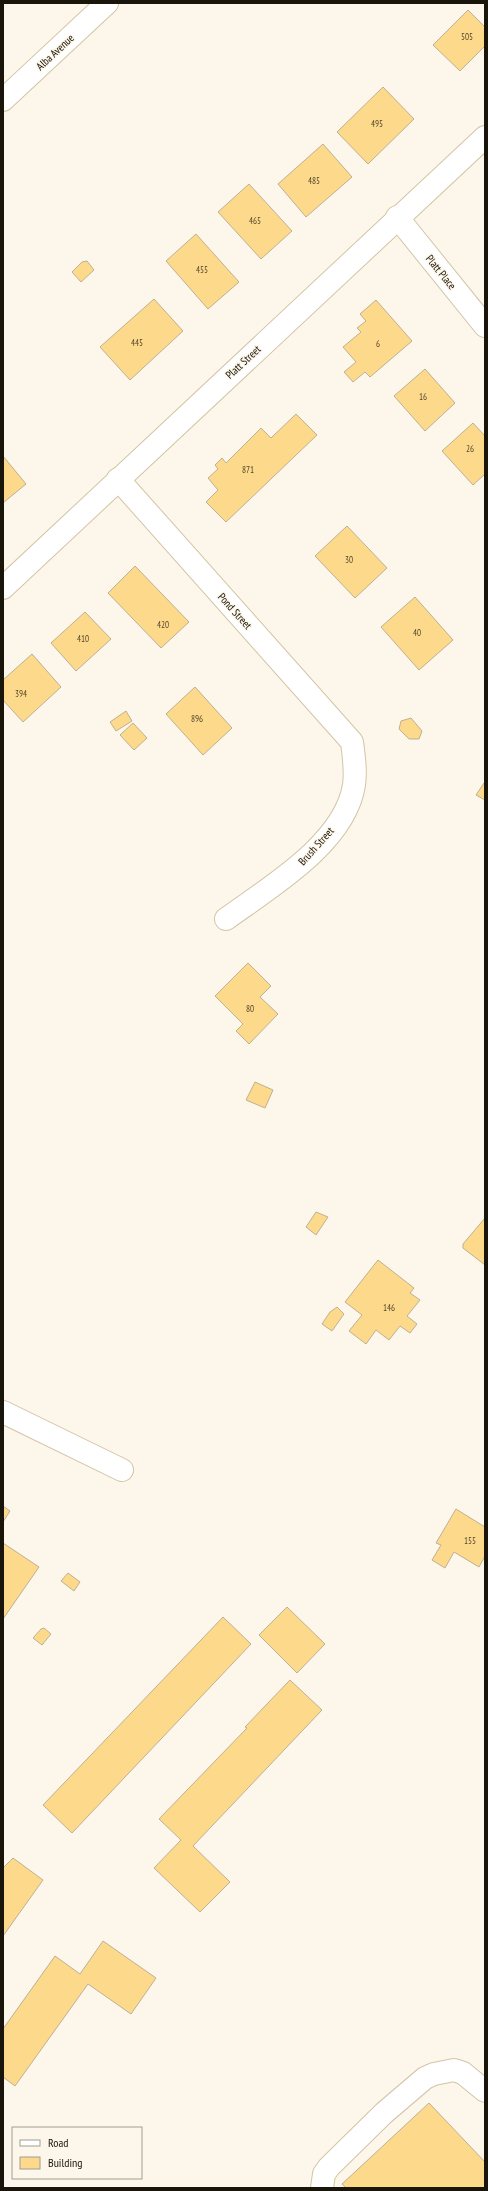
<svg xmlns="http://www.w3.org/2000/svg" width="488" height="2191" font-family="'PT Sans Narrow',sans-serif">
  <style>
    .building { fill: #fdd98c; stroke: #beb092 }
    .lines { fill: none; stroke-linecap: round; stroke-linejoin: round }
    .minor-casing { stroke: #d3c4a6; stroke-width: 24 }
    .minor { stroke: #fff; stroke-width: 22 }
    .labels { text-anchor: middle; stroke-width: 3; stroke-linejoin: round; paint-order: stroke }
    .number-label { font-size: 9px; fill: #53462a }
    .street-label { font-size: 11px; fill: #1a150a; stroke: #fdf7eb }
  </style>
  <rect width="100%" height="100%" fill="#fdf7eb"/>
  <g class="building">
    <polygon points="468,10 485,27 485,46 460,71 433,45"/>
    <polygon points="383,87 414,119 368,164 337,132"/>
    <polygon points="323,144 352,177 306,217 278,184"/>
    <polygon points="249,184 292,231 261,259 218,212"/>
    <polygon points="196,234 239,282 208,309 166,261"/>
    <polygon points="87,261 94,270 81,282 72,272 82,262"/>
    <polygon points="154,299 183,331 130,380 100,347"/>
    <polygon points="376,300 412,341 370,377 365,372 353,382 344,372 356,362 343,347 361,332 357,328 366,321 360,314"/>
    <polygon points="425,369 455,403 425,431 394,396"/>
    <polygon points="296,414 317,435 226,522 206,502 218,490 208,478 218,469 215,465 222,458 226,463 261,428 271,438"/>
    <polygon points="473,423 485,436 485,474 473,485 442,451"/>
    <polygon points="3,456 26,484 3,503"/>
    <polygon points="347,526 387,568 355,598 315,556"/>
    <polygon points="135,566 189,622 161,648 108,593"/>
    <polygon points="415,597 453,640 419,670 381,627"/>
    <polygon points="85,612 111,639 76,671 51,643"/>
    <polygon points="32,654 61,687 23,722 3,700 3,680"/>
    <polygon points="195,687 232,728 203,755 166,714"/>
    <polygon points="126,711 132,721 116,731 110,722"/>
    <polygon points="411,718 422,731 419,739 409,739 399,729 401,721"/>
    <polygon points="133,723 147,738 134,750 120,735"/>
    <polygon points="484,783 485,784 485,800 476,795"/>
    <polygon points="248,963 271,986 260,997 278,1014 249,1044 236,1031 243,1024 215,996"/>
    <polygon points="255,1082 273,1090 265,1108 246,1100"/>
    <polygon points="316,1212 328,1217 316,1235 306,1227"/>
    <polygon points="485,1218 485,1265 463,1248 463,1244"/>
    <polygon points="378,1260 414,1288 410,1293 420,1300 407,1316 417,1324 410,1333 400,1326 389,1340 376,1330 366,1344 349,1331 362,1315 345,1302"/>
    <polygon points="337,1307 344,1314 332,1331 322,1324 330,1312"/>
    <polygon points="3,1506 10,1511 3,1522"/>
    <polygon points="456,1509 485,1527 485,1556 479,1567 454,1552 445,1568 432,1560 441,1545 436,1543"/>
    <polygon points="3,1543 39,1567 3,1619"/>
    <polygon points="68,1573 80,1582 74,1591 61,1581"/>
    <polygon points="287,1607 325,1644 297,1673 259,1635"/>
    <polygon points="223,1617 251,1644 72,1833 43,1805"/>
    <polygon points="44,1628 51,1634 42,1645 33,1638 41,1629"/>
    <polygon points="290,1680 322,1710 193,1846 230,1882 200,1912 154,1868 181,1840 159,1819 247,1728 245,1727"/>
    <polygon points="13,1858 43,1880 3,1936 3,1868"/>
    <polygon points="103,1941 156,1978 131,2014 88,1984 15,2086 3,2077 3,2029 55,1956 80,1974"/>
    <polygon points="429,2103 485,2162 485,2188 346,2188 342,2184"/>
  </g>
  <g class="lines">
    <g class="minor-casing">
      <g id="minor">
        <polyline points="3,100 107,3"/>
        <polyline points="397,217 485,326"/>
        <path d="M118 479 352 742C354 757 356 771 354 785 345 843 270 887 226 919"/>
        <polyline points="3,588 485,137"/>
        <polyline points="3,1412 122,1470"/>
        <polyline points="322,2188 324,2174 329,2167 384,2113 425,2078 434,2074 454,2070 463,2073 485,2091"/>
      </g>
    </g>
    <use href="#minor" class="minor"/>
  </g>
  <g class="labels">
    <g class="number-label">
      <text x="467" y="40">505</text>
      <text x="377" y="127">495</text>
      <text x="314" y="184">485</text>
      <text x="255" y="224">465</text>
      <text x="202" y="273">455</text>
      <text x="137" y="346">445</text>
      <text x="378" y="347">6</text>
      <text x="423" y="400">16</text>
      <text x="470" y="452">26</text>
      <text x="248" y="473">871</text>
      <text x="349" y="563">30</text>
      <text x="163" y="628">420</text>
      <text x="417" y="636">40</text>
      <text x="83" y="642">410</text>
      <text x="21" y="697">394</text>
      <text x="197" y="722">896</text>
      <text x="250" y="1012">80</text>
      <text x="389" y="1311">146</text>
      <text x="470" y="1544">155</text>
    </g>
    <g class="street-label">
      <text transform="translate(55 52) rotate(-43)" y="4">Alba Avenue</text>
      <text transform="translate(441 272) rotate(51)" y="4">Platt Place</text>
      <text transform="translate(243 362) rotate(-43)" y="4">Platt Street</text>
      <text transform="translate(235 611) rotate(48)" y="4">Pond Street</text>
      <text transform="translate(316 846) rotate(-48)" y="4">Brush Street</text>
    </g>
  </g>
  <rect width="488" height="2191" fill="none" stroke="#1a150a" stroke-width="8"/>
  <rect x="12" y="2127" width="130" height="52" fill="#fdf7eb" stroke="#a29d91"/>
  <rect x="20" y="2140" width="20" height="6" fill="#ffffff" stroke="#a29d91"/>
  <text x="48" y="2147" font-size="12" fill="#1a150a">Road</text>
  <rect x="20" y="2157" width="20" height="12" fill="#fdd98c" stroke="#a29d91"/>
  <text x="48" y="2167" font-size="12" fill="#1a150a">Building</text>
</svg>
